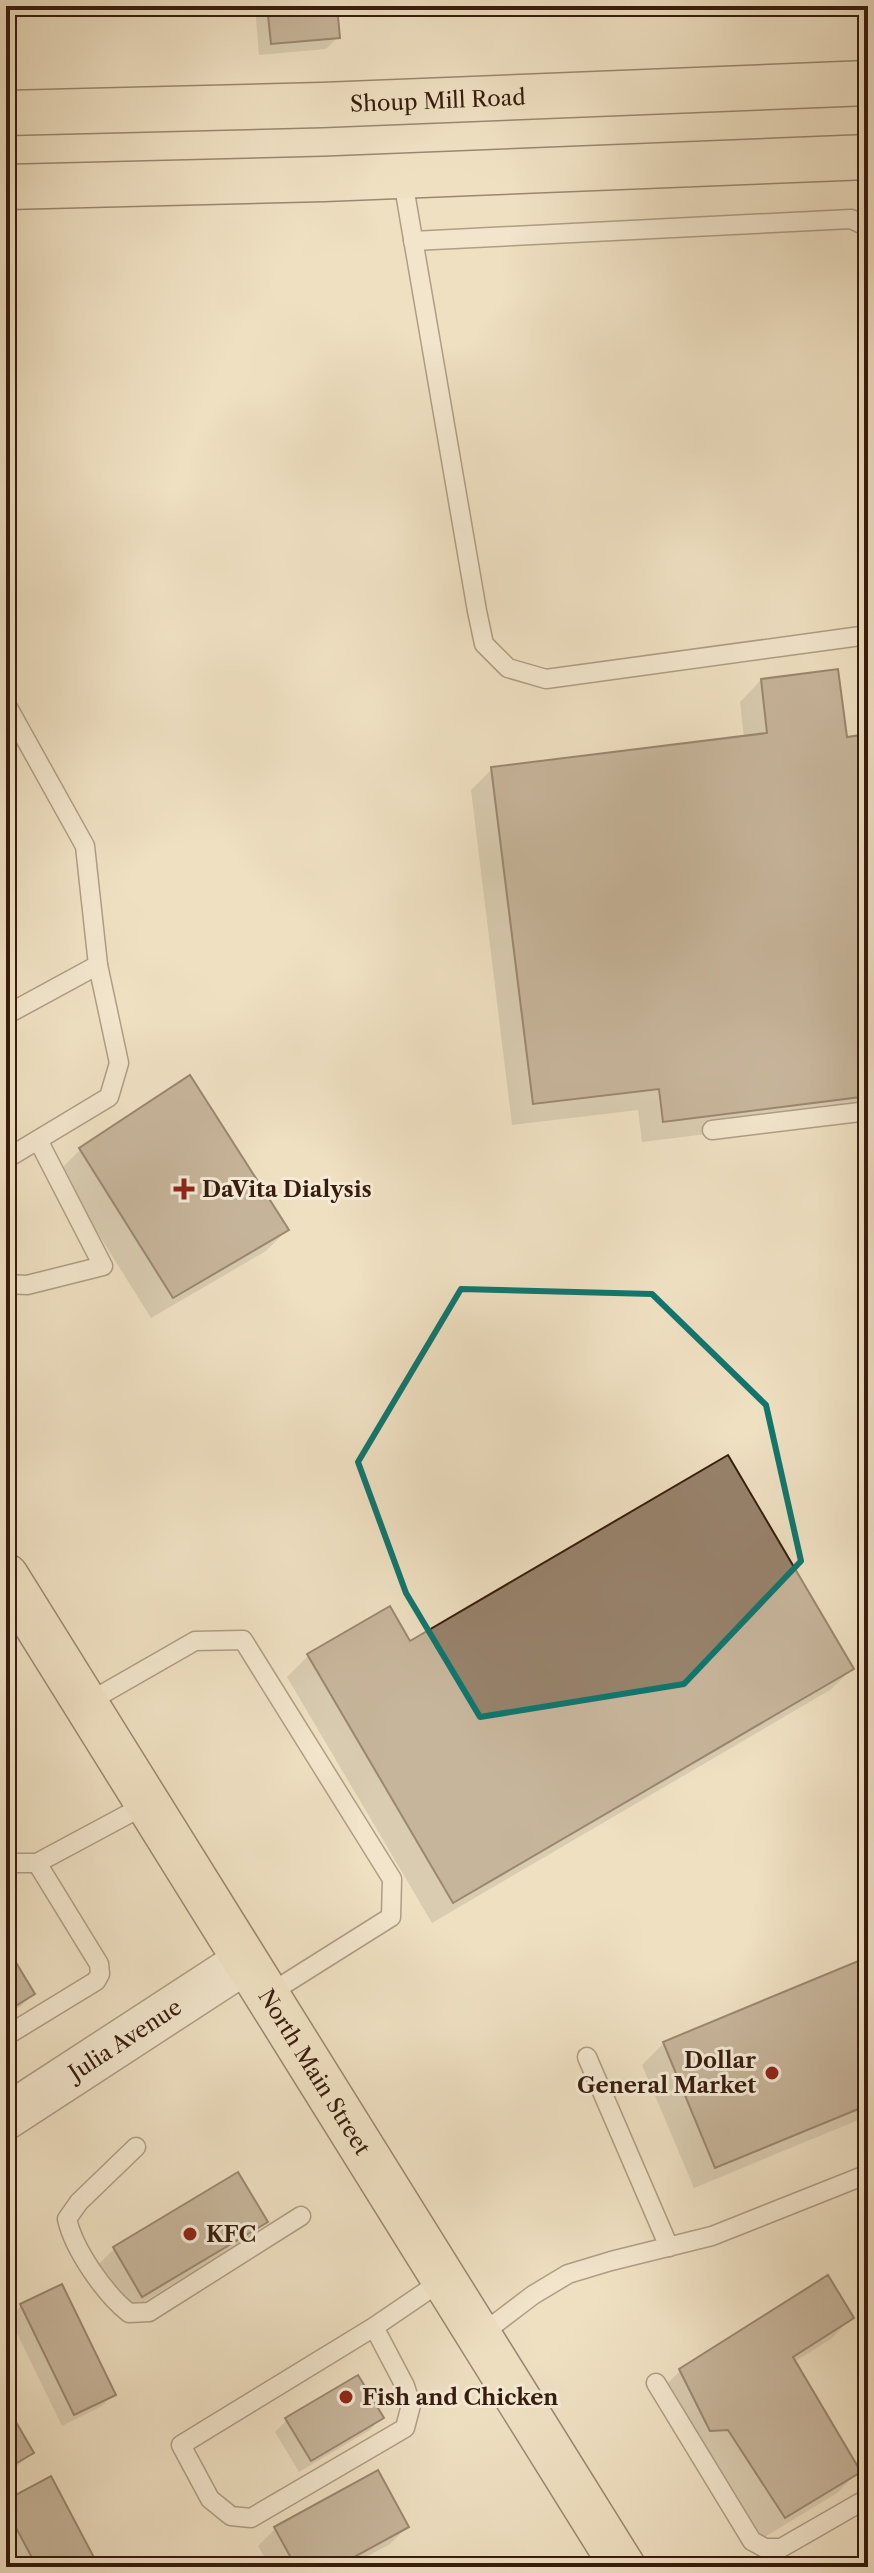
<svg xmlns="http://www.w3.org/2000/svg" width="874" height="2573" font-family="'Libre Caslon Text',serif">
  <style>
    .shadow { fill: #0003 }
    .building { fill: #97826b; stroke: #371c0d; stroke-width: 2 }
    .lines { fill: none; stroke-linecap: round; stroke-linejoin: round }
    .service-casing { stroke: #654d3a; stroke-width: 21 }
    .tertiary-casing { stroke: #654d3a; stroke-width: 47 }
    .primary-casing { stroke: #371c0d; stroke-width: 47 }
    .service { stroke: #f5ebd7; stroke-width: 18 }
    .tertiary { stroke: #f5ebd7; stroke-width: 44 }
    .primary { stroke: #efe0c2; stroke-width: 44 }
    .marked { fill: none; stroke: #0f766e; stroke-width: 6; stroke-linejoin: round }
    .poi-dot { fill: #8f2418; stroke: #f5ebd7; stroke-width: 3 }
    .labels { text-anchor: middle; stroke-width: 6; stroke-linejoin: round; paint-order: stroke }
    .street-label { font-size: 22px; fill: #371c0d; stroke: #f5ebd7 }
    .poi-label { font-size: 22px; font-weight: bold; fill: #371c0d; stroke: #f5ebd7; text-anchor: start }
  </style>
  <rect width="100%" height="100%" fill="#efe0c2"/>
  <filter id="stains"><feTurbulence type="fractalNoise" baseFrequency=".0025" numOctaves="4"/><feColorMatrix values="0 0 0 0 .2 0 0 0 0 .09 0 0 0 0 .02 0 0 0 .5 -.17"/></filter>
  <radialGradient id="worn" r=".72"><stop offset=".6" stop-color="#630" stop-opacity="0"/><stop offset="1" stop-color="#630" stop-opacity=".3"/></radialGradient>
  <g class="shadow">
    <polygon points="255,6 335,6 338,37 326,49 259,55"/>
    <polygon points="761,680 845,739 868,736 868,1114 642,1142 638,1110 512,1125 471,790 492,769 744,738 740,702"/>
    <polygon points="189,1077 287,1230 266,1251 151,1318 59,1171 80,1150"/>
    <polygon points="389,1609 409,1644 852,1669 830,1690 432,1923 287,1677 308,1656"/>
    <polygon points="6,1950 33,1994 21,2006 6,2015"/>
    <polygon points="868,1959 868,2116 694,2188 642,2065 664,2043"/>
    <polygon points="237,2175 265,2222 248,2239 125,2313 97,2266 114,2249"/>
    <polygon points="21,2306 113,2394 102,2406 62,2426 9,2317"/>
    <polygon points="852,2317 831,2339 794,2362 859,2471 837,2493 763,2538 706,2451 659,2392 680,2371"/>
    <polygon points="6,2409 31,2453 14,2470 6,2475"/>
    <polygon points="381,2418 370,2430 299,2472 275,2432 287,2420"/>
    <polygon points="6,2502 96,2567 11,2567 6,2558"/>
    <polygon points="407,2527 390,2544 347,2567 270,2567 258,2546 275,2529"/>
  </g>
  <g class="building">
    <polygon points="267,6 337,6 340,38 271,44"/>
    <polygon points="838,669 847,737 868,734 868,1096 663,1122 659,1089 533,1104 491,767 767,733 761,679"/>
    <polygon points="190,1075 289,1230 173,1298 79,1148"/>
    <polygon points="728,1455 854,1669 453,1903 307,1654 390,1606 410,1641"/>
    <polygon points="6,1946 35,1994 6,2012"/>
    <polygon points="868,1957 868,2105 715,2168 663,2042"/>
    <polygon points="238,2172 268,2222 142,2297 113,2247"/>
    <polygon points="828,2275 854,2318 793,2357 861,2472 785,2518 728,2430 710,2431 679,2369"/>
    <polygon points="62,2284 116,2395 74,2415 20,2304"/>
    <polygon points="358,2375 384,2418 311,2461 285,2418"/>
    <polygon points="6,2405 34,2453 6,2469"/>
    <polygon points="378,2470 409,2527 336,2567 296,2567 274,2527"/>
    <polygon points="51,2476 99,2567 37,2567 6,2509 6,2500"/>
  </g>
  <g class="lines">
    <g class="service-casing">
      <g id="service">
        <polyline points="402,175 477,611 484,644 508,668 546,679 868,635"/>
        <polyline points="413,241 851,219 868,227"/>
        <polyline points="6,704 85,846 98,965 6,1015"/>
        <polyline points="712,1130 868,1111"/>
        <polyline points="6,1159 109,1097 119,1063 98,965"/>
        <polyline points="6,1284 27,1285 103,1266 38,1140"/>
        <polyline points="85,1704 195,1641 243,1640 392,1879 391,1917 267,1995"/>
        <polyline points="6,1867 13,1863 37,1863 147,1804"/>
        <polyline points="6,2036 96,1981 100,1974 99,1964 37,1863"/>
        <polyline points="587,2057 669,2247"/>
        <path d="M136 2147 79 2202 67 2219C74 2250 105 2294 129 2313L149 2312 301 2216"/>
        <polyline points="374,2327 405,2386 411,2405 405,2428 251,2518 231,2516 210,2499 181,2445 374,2327 443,2280"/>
        <polyline points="479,2336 533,2295 568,2274 611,2261 712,2236 868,2174"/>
        <polyline points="656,2383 752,2541 765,2548 781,2548 868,2498"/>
      </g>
    </g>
    <g class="tertiary-casing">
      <g id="tertiary">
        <path id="s1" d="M6 2117 244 1962"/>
      </g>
    </g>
    <g class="primary-casing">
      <g id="primary">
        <path id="s2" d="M6 113 322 105 868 83"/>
        <polyline points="6,187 324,179 868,157"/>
        <path id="s3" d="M6 1576 623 2567"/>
      </g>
    </g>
    <use href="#service" class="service"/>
    <use href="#tertiary" class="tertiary"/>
    <use href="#primary" class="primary"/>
  </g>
  <path d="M0 0H874V2573H0ZM461 1289 652 1294 766 1405 801 1561 684 1684 480 1717 406 1593 358 1462Z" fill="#efe0c2" fill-opacity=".55" fill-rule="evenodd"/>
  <path class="marked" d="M461 1289 652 1294 766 1405 801 1561 684 1684 480 1717 406 1593 358 1462Z"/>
  <g class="poi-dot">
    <path d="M180 1177h8v8h8v8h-8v8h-8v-8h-8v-8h8z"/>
    <circle cx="772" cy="2073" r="8"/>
    <circle cx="190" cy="2234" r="8"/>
    <circle cx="346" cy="2397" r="8"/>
  </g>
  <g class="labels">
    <g class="street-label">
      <text dy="8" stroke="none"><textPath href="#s2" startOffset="432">Shoup Mill Road</textPath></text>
      <text dy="8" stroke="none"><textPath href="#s1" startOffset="142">Julia Avenue</textPath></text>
      <text dy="8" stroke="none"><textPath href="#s3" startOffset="584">North Main Street</textPath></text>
    </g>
    <g class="poi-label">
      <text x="202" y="1197">DaVita Dialysis</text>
      <text x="756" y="2068" text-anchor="end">Dollar<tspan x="756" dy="25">General Market</tspan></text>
      <text x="206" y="2242">KFC</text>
      <text x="362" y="2405">Fish and Chicken</text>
    </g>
  </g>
  <rect width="874" height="2573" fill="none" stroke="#efe0c2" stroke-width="32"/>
  <rect x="8" y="8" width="858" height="2557" fill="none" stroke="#371c0d" stroke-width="4"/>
  <rect x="16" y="16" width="842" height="2541" fill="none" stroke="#371c0d" stroke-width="2"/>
  <rect width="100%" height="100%" filter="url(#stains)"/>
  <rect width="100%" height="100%" fill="url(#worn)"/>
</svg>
